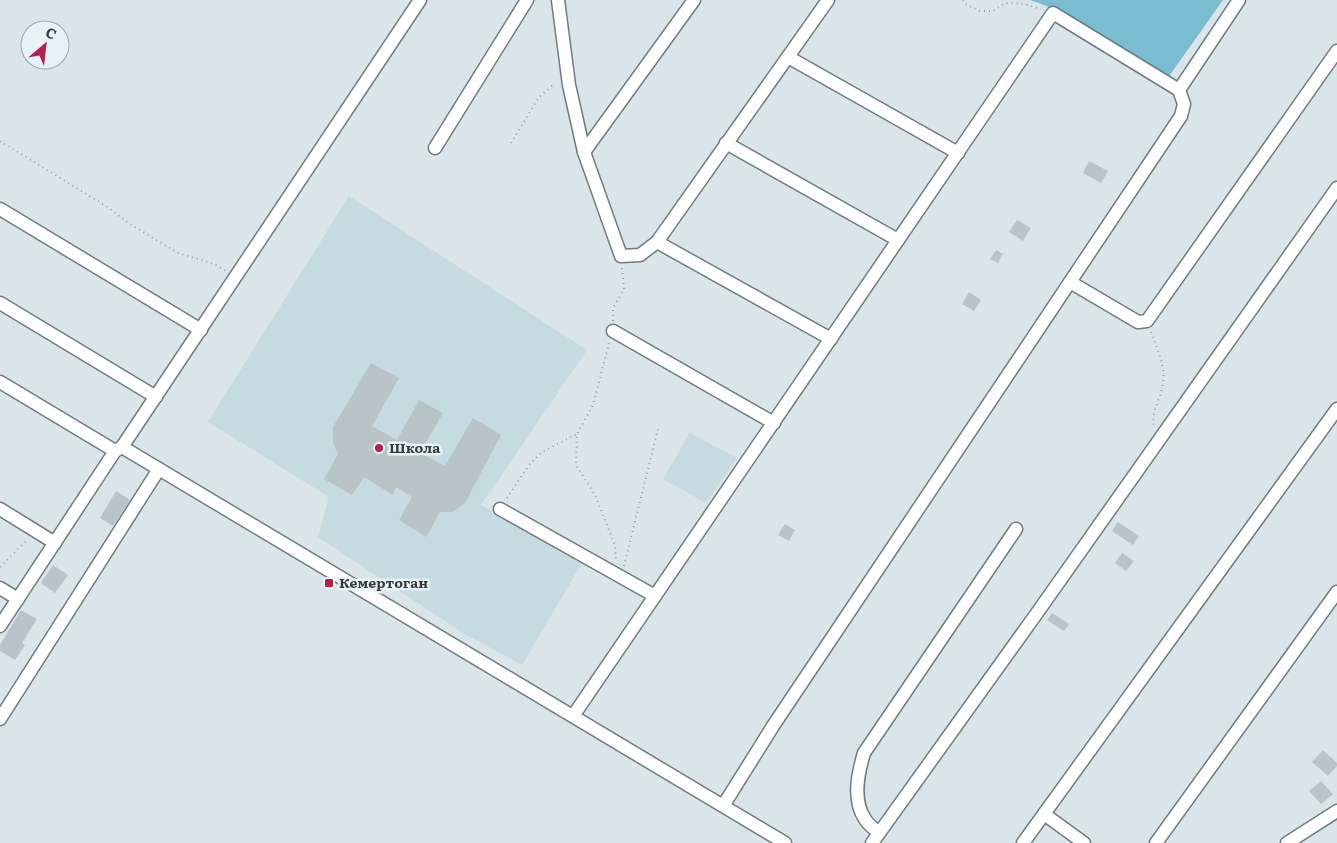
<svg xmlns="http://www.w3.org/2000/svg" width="1337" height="843" font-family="Literata,serif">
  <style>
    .built { fill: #c6dae1 }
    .green { fill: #7abdd2 }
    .building { fill: #b9c4c8 }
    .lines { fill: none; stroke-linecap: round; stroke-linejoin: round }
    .street-casing { stroke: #717c7f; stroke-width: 15 }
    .path { stroke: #97a0a3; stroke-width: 2; stroke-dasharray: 1 4; stroke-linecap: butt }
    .street { stroke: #fff; stroke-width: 12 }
    .poi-dot { fill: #b3214d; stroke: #e6f2f6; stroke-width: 2 }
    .labels { text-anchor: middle; stroke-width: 5; stroke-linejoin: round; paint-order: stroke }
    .poi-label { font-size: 14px; font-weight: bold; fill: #373b3d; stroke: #e6f2f6; text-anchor: start }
  </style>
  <rect width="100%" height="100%" fill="#d9e5e9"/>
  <g class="built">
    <polygon points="349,196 587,350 481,505 582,563 522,665 463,633 318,537 329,497 208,422"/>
    <polygon points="690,433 737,458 706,503 663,479"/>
  </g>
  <path class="green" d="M1030 0H1223L1167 79C1123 49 1081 17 1030 0Z"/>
  <g class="building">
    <polygon points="1089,161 1108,171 1101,183 1083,173"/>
    <polygon points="1017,220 1031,228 1023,241 1009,232"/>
    <polygon points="996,250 1003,254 998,263 990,259"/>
    <polygon points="969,292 981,300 974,311 962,304"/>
    <polygon points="371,363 399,378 372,426 397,440 419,400 443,413 420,453 445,466 473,418 501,435 465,503 452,512 440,512 426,537 399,520 412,497 396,487 393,495 364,477 352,495 324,479 338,454 333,443 333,427"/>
    <polygon points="116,491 130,500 113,526 100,518"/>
    <polygon points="1118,522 1139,536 1133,545 1112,531"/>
    <polygon points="785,524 795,530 789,541 778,535"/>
    <polygon points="1122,553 1134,561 1126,571 1115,563"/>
    <polygon points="53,565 68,575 55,593 41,583"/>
    <polygon points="21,610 37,619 22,643 25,645 15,660 0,651 0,645"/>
    <polygon points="1052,613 1069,624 1064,631 1047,620"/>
    <polygon points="1323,750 1337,763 1337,766 1328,776 1312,762"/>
    <polygon points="1321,781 1333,794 1321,804 1309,791"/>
  </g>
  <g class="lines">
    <g class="street-casing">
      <g id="street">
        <polyline points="558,0 569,85 584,152 621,256 640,255 657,242 828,0"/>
        <polyline points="788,57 958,153"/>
        <polyline points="726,143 898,240"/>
        <polyline points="435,148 527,0"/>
        <polyline points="584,152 694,0"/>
        <polyline points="0,209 201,330"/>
        <polyline points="657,242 831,339"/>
        <polyline points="1070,282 1138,322 1147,321 1337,51"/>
        <polyline points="0,303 156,397"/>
        <polyline points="613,331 774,423"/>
        <polyline points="0,382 115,451"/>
        <polyline points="122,447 785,843"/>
        <polyline points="0,509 55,543"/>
        <polyline points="500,509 655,596"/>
        <polyline points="0,588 18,599"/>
        <polyline points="0,626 115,451 122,447 420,0"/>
        <polyline points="573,716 1053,13 1179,90"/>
        <polyline points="0,719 159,469"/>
        <polyline points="723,806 773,726 1181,116 1184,104 1179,90 1239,0"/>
        <polyline points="1044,814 1084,843"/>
        <path d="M879 833C875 829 868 825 865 819 852 800 858 773 864 753L1016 529"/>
        <polyline points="872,843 1037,613 1337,188"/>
        <polyline points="1023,843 1337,409"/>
        <polyline points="1156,843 1337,592"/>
        <polyline points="1287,843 1337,811"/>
      </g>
    </g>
    <g class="path">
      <polyline points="963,0 965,4 980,11 993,11 1005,3 1024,4 1041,9"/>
      <polyline points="0,141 106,206 130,224 178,253 214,264 226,271"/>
      <polyline points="511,143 539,97 552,86 556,86"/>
      <polyline points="613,321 613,308 624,289 622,268"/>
      <path d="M1151 332C1158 352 1167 368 1162 389 1159 402 1151 412 1154 426"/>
      <polyline points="609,343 593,405 577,434 576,465 595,495 615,545 616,560"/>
      <polyline points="507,498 529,465 542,452 577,434"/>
      <polyline points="624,566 659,425"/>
      <polyline points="0,567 28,539"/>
    </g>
    <use href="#street" class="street"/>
  </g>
  <g class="poi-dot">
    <circle cx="379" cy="448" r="5"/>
    <rect x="324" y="578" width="10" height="10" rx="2.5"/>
  </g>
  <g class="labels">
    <g class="poi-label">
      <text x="389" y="453">Школа</text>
      <text x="339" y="588">Кемертоган</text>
    </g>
  </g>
  <g transform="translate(45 45) rotate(28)"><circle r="24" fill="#e6f2f6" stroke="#a0a9ac"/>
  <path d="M0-4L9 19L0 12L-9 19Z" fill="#b3214d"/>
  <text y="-8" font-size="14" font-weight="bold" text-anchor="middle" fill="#373b3d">С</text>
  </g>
</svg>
